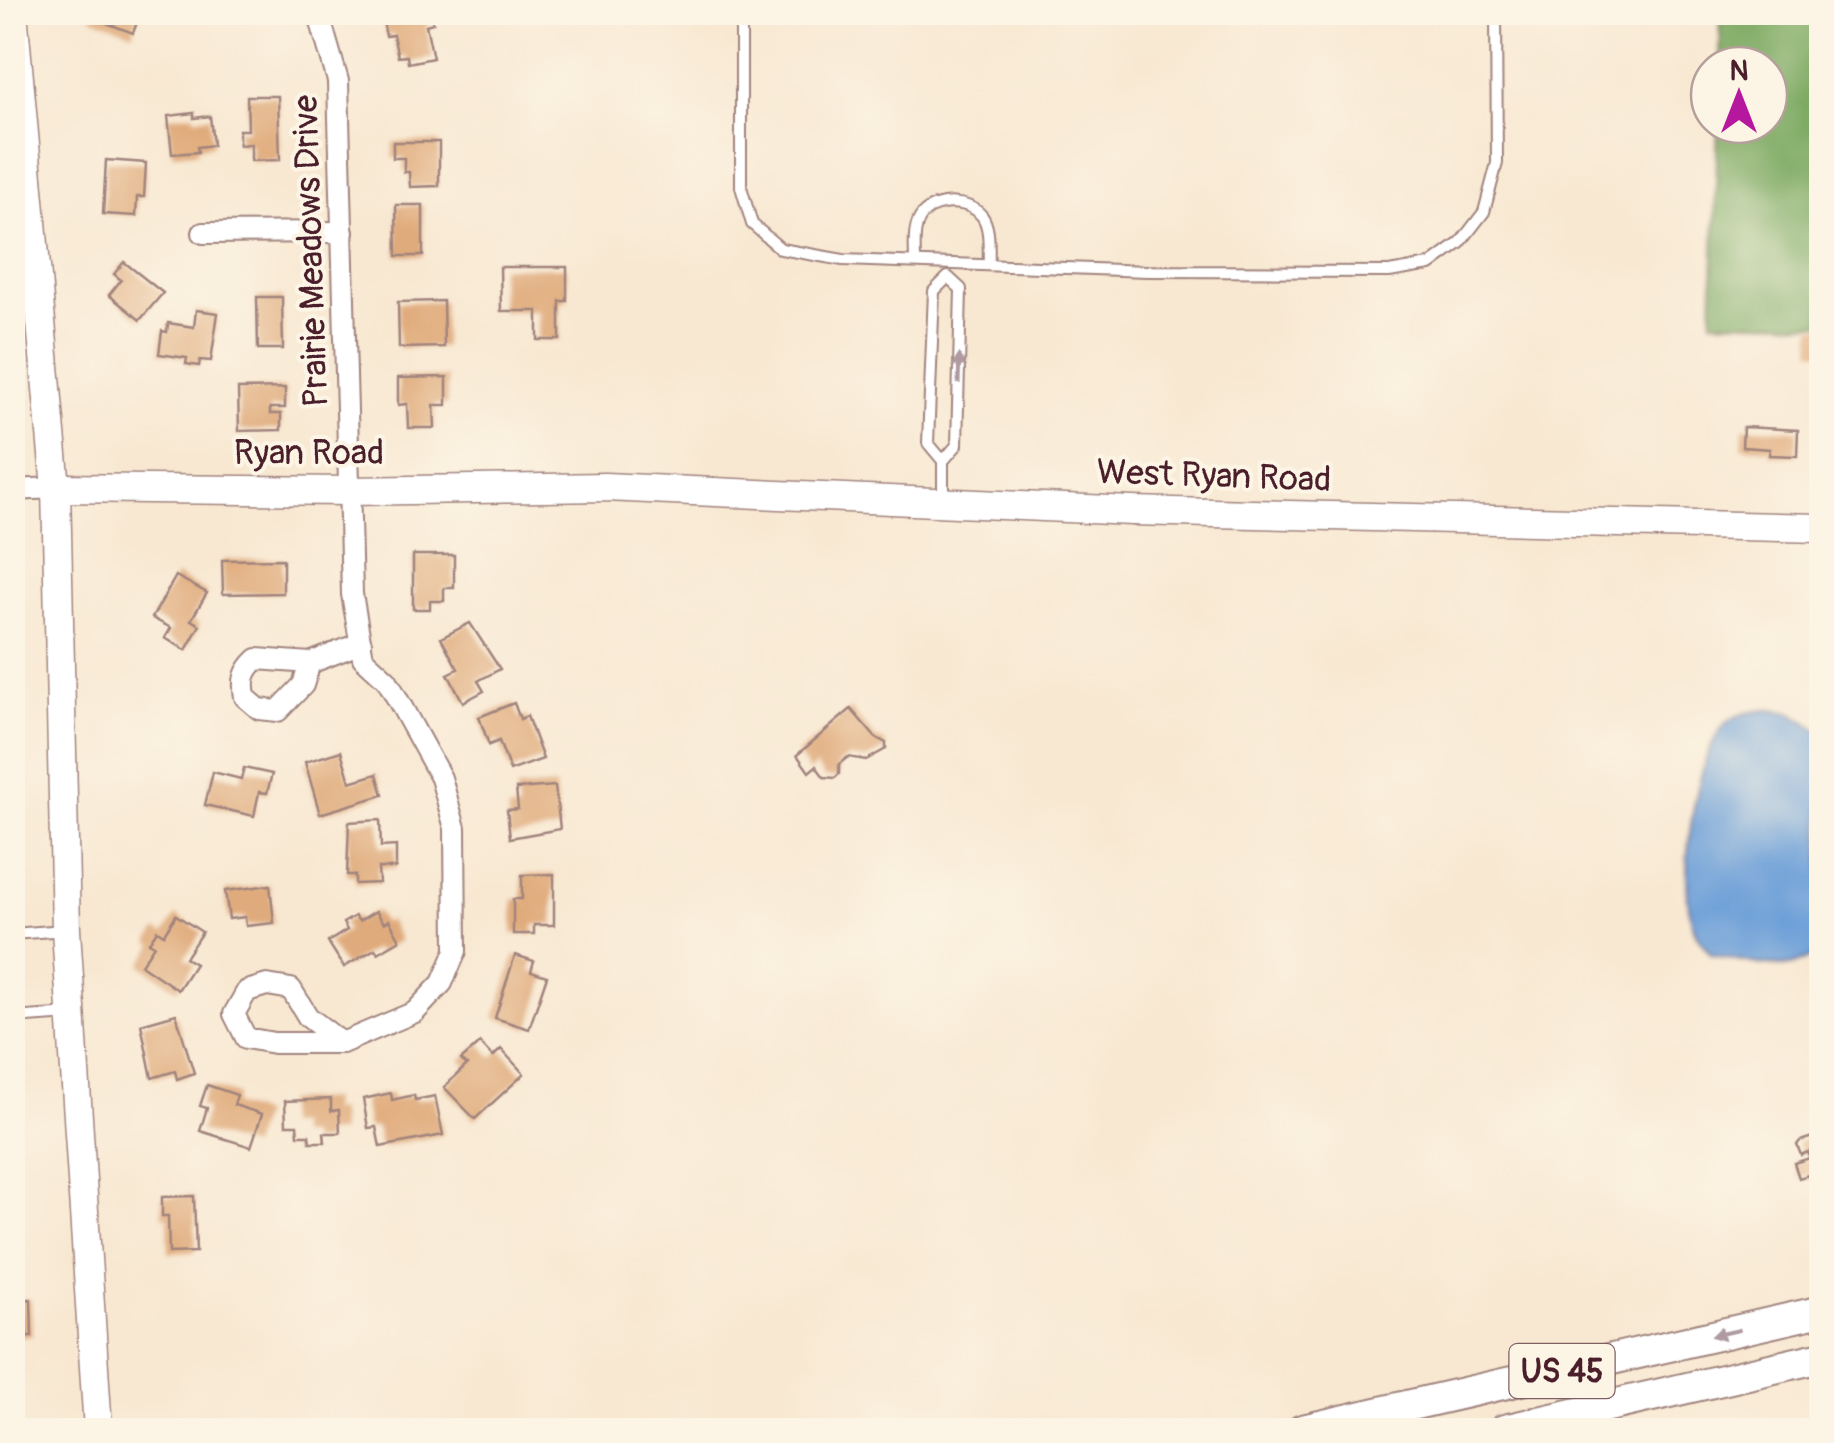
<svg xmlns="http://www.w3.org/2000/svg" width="1834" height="1443" font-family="Pangolin,sans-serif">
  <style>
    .forest { fill: #7eaa63; stroke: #646447; stroke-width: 2.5 }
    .water { fill: #6c9fd8; stroke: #5b5f82; stroke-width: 2.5 }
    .building { fill: #e0ab7b }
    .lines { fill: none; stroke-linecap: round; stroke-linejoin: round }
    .lane-casing { stroke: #a1847e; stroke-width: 14 }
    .street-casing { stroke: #a1847e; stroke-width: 24 }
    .secondary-casing { stroke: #a1847e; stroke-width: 31 }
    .primary-casing { stroke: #a1847e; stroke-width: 34 }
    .lane { stroke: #fff; stroke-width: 10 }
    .street { stroke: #fff; stroke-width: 20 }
    .secondary { stroke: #fff; stroke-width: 28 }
    .primary { stroke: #fff; stroke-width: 30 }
    .oneway { fill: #ae9aa0 }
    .labels { text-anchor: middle; stroke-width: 8; stroke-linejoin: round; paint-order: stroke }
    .shield { fill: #fcf5e5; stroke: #7f5f63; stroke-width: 2.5 }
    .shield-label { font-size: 32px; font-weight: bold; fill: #4a1f2b }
    .street-label { font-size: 35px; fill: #4a1f2b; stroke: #fcf5e5 }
  </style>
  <rect width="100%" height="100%" fill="#fcf5e5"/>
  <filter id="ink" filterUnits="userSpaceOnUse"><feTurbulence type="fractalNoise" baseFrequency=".01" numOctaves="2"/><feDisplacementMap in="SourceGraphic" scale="20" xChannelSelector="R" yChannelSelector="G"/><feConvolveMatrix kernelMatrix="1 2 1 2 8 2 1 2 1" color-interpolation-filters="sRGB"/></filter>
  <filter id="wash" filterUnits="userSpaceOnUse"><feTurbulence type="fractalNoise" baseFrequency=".0048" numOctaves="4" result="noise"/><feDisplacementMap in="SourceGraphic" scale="40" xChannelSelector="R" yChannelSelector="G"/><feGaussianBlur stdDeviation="2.25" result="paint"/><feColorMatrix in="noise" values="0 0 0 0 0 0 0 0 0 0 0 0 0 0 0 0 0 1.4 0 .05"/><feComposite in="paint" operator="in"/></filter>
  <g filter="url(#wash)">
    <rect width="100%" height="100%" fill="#f8e8d2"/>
    <polygon class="forest" points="1721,13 1821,13 1821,324 1712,321 1718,125 1769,125 1769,65 1720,65"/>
    <path class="water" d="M1770 710 1792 713 1821 732V956C1809 957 1802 962 1791 965 1770 969 1732 959 1711 954 1707 948 1701 942 1697 935 1675 894 1693 766 1721 729 1732 713 1752 711 1770 710Z"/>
    <g id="blocks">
      <g class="building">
        <polygon points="92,12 141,12 133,33 90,17"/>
        <polygon points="381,12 430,12 433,23 426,25 433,58 408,63 407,56 398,57 393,35 386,36"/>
        <polygon points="247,96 278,96 280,160 251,161 251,144 239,145 239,130 248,130"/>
        <polygon points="194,113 194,118 210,116 213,145 197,147 198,152 172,154 168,116"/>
        <polygon points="393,142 439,142 439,186 410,187 409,172 404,172 404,158 393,158"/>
        <polygon points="106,160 146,163 144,197 137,197 136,216 103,214"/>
        <polygon points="396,205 423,205 423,256 397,256"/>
        <polygon points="124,262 163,293 140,320 109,295 121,280 114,274"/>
        <polygon points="500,267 567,267 567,301 560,301 560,340 538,340 538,311 501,311"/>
        <polygon points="257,297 282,297 283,349 258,349"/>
        <polygon points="443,301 444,347 399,348 398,302"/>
        <polygon points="196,310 218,313 211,361 200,360 199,366 186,364 187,358 159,354 162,331 167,332 168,323 194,327"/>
        <polygon points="1812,327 1822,327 1822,352 1811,351"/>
        <polygon points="447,377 447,405 434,405 435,428 408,428 407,404 398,405 398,378"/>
        <polygon points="285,388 285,408 270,408 270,414 281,414 281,430 239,431 238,389"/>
        <polygon points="1743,427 1798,430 1797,456 1769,455 1770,449 1742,447"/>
        <polygon points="413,555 454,555 454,588 444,588 444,601 430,601 430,609 413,609"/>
        <polygon points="283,559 283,593 223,594 222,560"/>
        <polygon points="176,576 207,593 191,620 200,625 186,650 165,638 171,628 152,618"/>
        <polygon points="470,623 500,669 478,681 484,691 463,702 448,674 458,669 441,638"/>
        <polygon points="514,703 520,719 527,716 543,759 510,771 499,741 489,745 479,717"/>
        <polygon points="851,709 875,737 886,743 886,749 866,760 848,757 839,764 839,774 835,778 824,777 816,766 809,772 797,755"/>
        <polygon points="341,751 350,782 377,774 383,795 320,814 305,762"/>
        <polygon points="244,768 272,774 267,793 259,792 254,816 205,805 213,772 241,779"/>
        <polygon points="555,786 560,829 510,838 507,810 518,809 516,789"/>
        <polygon points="380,820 381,847 396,846 396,868 378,868 379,883 355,884 355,875 347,875 349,822"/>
        <polygon points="554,874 554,925 534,925 534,934 513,934 513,899 522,899 522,875"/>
        <polygon points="270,885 274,923 246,926 245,917 229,919 225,891"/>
        <polygon points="376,911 384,923 389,920 400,940 378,953 375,949 344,967 328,942 347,930 343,923 355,916 359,921"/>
        <polygon points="176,915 202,932 185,958 195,964 178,990 141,965 154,945 149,942 157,930 164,934"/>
        <polygon points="515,955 534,961 531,971 547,976 529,1029 495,1018"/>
        <polygon points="176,1014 194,1073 177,1079 175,1071 152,1078 141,1024"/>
        <polygon points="480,1043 493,1057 501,1049 524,1074 475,1119 444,1087 467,1065 461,1060"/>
        <polygon points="207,1085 237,1095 234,1105 262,1114 251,1147 200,1131 207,1108 200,1106"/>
        <polygon points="391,1093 392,1100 414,1095 415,1100 435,1096 443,1135 380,1147 376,1127 368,1128 363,1099"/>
        <polygon points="331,1099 331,1111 339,1110 340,1133 324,1133 325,1142 310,1142 309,1135 298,1135 297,1125 286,1125 285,1101"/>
        <polygon points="1822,1134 1822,1177 1810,1181 1808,1175 1799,1178 1794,1163 1810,1158 1808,1152 1801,1155 1797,1145 1800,1141"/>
        <polygon points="194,1196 196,1252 169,1253 168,1216 162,1216 162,1197"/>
        <polygon points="31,1299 32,1336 12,1336 12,1300"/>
      </g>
    </g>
  </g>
  <g filter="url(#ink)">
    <use href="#blocks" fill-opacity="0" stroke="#a1847e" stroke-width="2.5"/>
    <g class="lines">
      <g class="lane-casing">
        <g id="lane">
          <polyline points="741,12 741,187 752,224 781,249 843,260 1147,271 1389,272 1430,265 1460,243 1484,212 1497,163 1496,12"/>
          <path d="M915 261C915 247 912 226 923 214 937 199 970 200 982 216 991 228 988 250 989 264"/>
          <polyline points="943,501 943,461 957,445 961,289 948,277 934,291 928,443 943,461"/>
          <polyline points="12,934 65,930"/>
          <polyline points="12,1018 71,1014"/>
        </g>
      </g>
      <g class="street-casing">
        <g id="street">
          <polyline points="318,12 338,81 352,594 363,658 387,680 441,778 455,828 456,951 442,983 415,1012 342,1043 308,1017 291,989 267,985 247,991 234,1014 246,1038 274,1043 342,1043"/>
          <polyline points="203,233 343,232"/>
          <polyline points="12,490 56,488"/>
          <path d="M310 663 303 685 278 711 259 709 245 697C242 680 244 671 257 659L310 663 361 643"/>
        </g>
      </g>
      <g class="secondary-casing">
        <g id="secondary">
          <polyline points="13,12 56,488 66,930 98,1430"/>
          <polyline points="56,488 349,491 605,487 1132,511 1822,528"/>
        </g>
      </g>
      <g class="primary-casing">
        <g id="primary">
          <polyline points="1302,1430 1822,1311"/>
          <polyline points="1504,1430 1822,1357"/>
        </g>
      </g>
      <use href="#lane" class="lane"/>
      <use href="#street" class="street"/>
      <use href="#secondary" class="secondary"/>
      <use href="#primary" class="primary"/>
    </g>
    <defs><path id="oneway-solid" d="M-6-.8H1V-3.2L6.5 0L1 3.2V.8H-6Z" transform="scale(2.5)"/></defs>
    <g class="oneway">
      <use href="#oneway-solid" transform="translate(959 369) rotate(-88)"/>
      <use href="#oneway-solid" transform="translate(1726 1333) rotate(167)"/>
    </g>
  </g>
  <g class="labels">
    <rect class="shield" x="1509.5" y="1344" width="105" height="54" rx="8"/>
    <g class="shield-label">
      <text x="1562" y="1382">US 45</text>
    </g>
    <g class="street-label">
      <text transform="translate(310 251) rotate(-92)" y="12">Prairie Meadows Drive</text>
      <text x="309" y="464">Ryan Road</text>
      <text transform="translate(1214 475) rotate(2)" y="12">West Ryan Road</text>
    </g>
  </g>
  <rect width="1834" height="1443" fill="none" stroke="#fcf5e5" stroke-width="50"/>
  <g transform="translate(1739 95)"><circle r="48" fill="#fcf5e5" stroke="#b59f9b" stroke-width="2.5"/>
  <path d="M0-8L18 38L0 25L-18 38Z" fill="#b5179e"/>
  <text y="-15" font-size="28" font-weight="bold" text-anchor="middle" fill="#4a1f2b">N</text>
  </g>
</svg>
